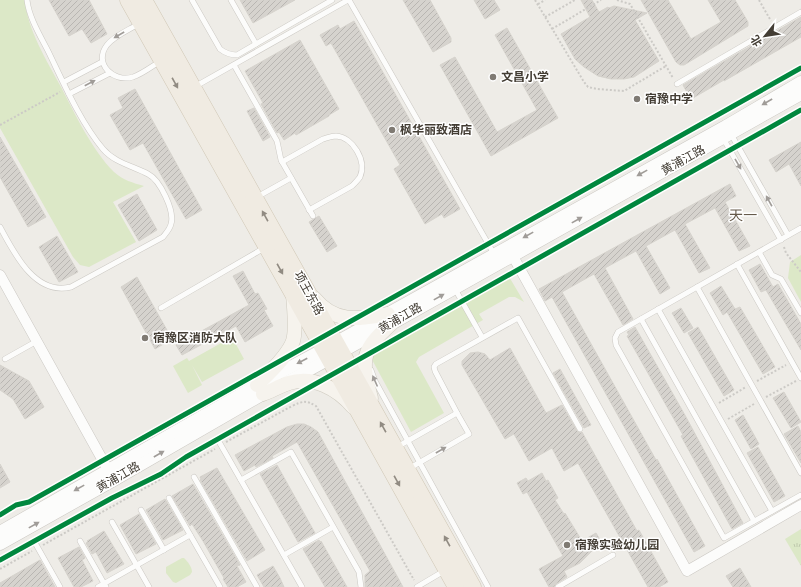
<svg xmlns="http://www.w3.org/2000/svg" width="801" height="587" font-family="'Alegreya Sans','Noto Sans SC',sans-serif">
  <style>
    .grass { fill: url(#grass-tufts) }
    .garden { fill: #dce8c7 }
    .building { fill: url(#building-hatch); stroke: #d6d3cd }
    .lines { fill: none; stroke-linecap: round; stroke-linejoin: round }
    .service-casing { stroke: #cbc8c3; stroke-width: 6 }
    .minor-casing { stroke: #cbc8c3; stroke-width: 11 }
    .tertiary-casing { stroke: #cbc8c3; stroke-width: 13 }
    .secondary-casing { stroke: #cdc9be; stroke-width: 15 }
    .primary-casing { stroke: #d0c7b5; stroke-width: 17 }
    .path { stroke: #cccac6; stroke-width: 2; stroke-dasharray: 2 2; stroke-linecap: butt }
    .service { stroke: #fcfcfb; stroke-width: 5 }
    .minor { stroke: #fcfcfb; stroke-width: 10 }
    .tertiary { stroke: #fcfcfb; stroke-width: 12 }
    .secondary { stroke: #f6f3ed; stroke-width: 14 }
    .primary { stroke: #f0ebe2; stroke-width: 16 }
    .cycleway-casing { stroke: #fff; stroke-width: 8 }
    .cycleway { stroke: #00873e; stroke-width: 5 }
    .oneway { fill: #a09c98 }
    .oneway2 { fill: #918b82 }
    .poi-dot { fill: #7f7a73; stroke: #fff; stroke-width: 1.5 }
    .labels { text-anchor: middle; stroke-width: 3; stroke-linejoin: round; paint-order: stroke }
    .poi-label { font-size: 12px; font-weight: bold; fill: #433d34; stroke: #fff; text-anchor: start }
    .street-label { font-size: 12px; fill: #433d34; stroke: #fff }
    .quarter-label { font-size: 14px; fill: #665a4b; stroke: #fff }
  </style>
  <defs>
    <pattern id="grass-tufts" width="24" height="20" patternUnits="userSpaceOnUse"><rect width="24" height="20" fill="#dce8c7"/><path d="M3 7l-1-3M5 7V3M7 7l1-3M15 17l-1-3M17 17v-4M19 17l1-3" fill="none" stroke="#bec8ac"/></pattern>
    <pattern id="building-hatch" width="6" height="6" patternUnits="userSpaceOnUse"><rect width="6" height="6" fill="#d6d3ce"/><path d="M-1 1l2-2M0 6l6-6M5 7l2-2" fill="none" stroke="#b9b6b2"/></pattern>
  </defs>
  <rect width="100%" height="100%" fill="#eeece7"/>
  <polygon class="grass" points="801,529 801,566 785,539"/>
  <g class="garden">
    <path d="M0 0H25C27 29 47 61 61 87 75 114 92 150 114 172 123 180 133 183 144 186L113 202 136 242 89 267 80 265 73 257 0 128Z"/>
    <polygon points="801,255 801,302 788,278 790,262"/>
    <polygon points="508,275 524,302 515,297 509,297 479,314 483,320 419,357 416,362 444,413 411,432 369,354"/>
    <polygon points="232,337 244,359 202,382 192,365 202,385 188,393 173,366 187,358 189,361"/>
    <path d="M182 558H184C188 562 192 567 192 572L190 575 176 583 173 582 166 573V567Z"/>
  </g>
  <g class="building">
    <polygon points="49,0 89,0 107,34 91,43 82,29 69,36"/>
    <polygon points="240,0 295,0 253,23"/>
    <polygon points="403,0 430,0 451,38 451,42 433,52"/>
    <polygon points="474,0 494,0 500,10 485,19"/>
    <polygon points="581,0 592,0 599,12 608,7 609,8 614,6 647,13 635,20 659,61 634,77 624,79 611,79 598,76 584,67 575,59 561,34 590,17"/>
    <polygon points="641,0 668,0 691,39 721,22 708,0 735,0 748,22 748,26 684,65 680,65 676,62"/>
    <polygon points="801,17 801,37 724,81 724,80 693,98 690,98 683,85"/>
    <polygon points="354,21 460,209 444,218 442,214 425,224 394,169 400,165 331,43 326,46 320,35 338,25 340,29"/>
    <polygon points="507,28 558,118 491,156 440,65 455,57 497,132 537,110 495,35"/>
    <polygon points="300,40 339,109 329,115 329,116 296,135 295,133 284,140 279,132 277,133 261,104 263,103 245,71"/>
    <polygon points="135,89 202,210 186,219 143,143 130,150 110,115 123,108 118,98"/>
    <polygon points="254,108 270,137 263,141 247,111"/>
    <polygon points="0,137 46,217 28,227 0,177"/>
    <polygon points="801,142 801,186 789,164 776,172 769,160"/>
    <polygon points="730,184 736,196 725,202 750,246 739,251 715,208 685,224 710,268 699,273 675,230 646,246 670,288 660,294 636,251 605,268 633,319 623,325 594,274 562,292 656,460 657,459 705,546 694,552 552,297 545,301 539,289"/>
    <polygon points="137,194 157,230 139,241 118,205"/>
    <polygon points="319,216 337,246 327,252 309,222"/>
    <polygon points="57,236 78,272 59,282 39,247"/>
    <polygon points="760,264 773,287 778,284 801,324 801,350 766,290 761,292 749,270"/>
    <polygon points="243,271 255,294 258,293 267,309 264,310 273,326 245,342 236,326 182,355 176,345 249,305 233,276"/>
    <polygon points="137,277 172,339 155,349 121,287"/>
    <polygon points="721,286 735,309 740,307 775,367 763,374 727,312 723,315 710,293"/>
    <polygon points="681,308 693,328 684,333 672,313"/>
    <polygon points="635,327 686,417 743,523 732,529 681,436 683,435 627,336 629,335 627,332"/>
    <polygon points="698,327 734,390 724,396 688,333"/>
    <polygon points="510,348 546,413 562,405 577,431 580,433 582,432 637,531 639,530 668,582 659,587 648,587 578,463 564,471 552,448 529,461 514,434 505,439 462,365 462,361 470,353 478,352 485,354 490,360"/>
    <polygon points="0,365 29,381 44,407 25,419 13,399 0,390"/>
    <polygon points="560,369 591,425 584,428 553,373"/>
    <polygon points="784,392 801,422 791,428 773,398"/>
    <polygon points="743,415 759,444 751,449 735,420"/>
    <polygon points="297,424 304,424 311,427 318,432 403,587 365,587 365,575 370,571 297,442 272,456 273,458 256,467 255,465 244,471 235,455 287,427"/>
    <polygon points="798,426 801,432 801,463 784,434"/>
    <polygon points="758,447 785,496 774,502 747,453"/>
    <polygon points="0,464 10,482 0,488"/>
    <polygon points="277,465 315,533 298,542 260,474"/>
    <polygon points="217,468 265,550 247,561 200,480 201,479 200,477"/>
    <polygon points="542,473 546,481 548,480 558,498 555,500 564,514 565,513 582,541 596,533 602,543 596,547 580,563 564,571 567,577 556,584 554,587 549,587 539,569 563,556 527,492 523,494 517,483 526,478 528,481"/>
    <polygon points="193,484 240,565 237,566 246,582 237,587 228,587 223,579 224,578 203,541 192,524 190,526 172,496"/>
    <polygon points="165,499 183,530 163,540 146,510"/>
    <polygon points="139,514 156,544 136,554 120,525"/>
    <polygon points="104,531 124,564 107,573 96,552 92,554 86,543 88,542 87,541"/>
    <polygon points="319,540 320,542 321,541 347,587 325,587 303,549"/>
    <polygon points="79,547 85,558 82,560 93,581 81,587 74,587 58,558"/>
    <polygon points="40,560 55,587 0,587 0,583"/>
    <polygon points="273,566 280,578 284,587 264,587 257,575"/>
    <polygon points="740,568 751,587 733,587 726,576"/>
  </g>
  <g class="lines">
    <g class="service-casing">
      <g id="service">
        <path d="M192 0 220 49C225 53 230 55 237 55L332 0"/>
        <polyline points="231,0 256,44"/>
        <polyline points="349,0 494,254"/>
        <path d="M140 23C129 30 115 35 107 45 93 63 113 83 133 77 142 74 151 67 159 62"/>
        <polyline points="234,65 277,141 281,160 313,216"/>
        <polyline points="64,82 102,62"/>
        <polyline points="677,84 801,12"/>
        <polyline points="196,86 348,0"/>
        <polyline points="69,94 110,73"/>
        <polyline points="731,134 788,235"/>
        <polyline points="723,138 781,240"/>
        <path d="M282 162 323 139C327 138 331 136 336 136 353 137 367 161 360 177 358 180 355 183 352 186L309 210"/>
        <polyline points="257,197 291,178"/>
        <path d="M0 227C14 253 35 296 71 287L163 237C166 233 170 229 171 224 175 211 160 180 148 174 133 166 115 163 103 149 81 123 64 84 49 53 41 37 29 18 27 0"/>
        <polyline points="801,228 618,332 615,338 616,345 724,538 801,495"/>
        <polyline points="759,252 772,275 781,279 801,313"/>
        <polyline points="737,264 801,378"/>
        <polyline points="697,287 801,473"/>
        <polyline points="455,289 482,337"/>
        <polyline points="161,308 266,247"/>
        <polyline points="658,309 772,511"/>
        <polyline points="641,319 754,521"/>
        <polyline points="5,359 37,341"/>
        <polyline points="371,370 375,381 488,587"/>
        <polyline points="457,413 435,371 434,367 436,364 518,318 580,429"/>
        <polyline points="218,440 302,587"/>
        <polyline points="397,447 457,413 469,434 410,468"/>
        <polyline points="194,477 257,587"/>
        <polyline points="241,480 291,452 359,572 361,587"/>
        <polyline points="169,498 220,587"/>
        <polyline points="141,510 164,550"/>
        <polyline points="112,522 149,587"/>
        <polyline points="34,541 60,587"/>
        <polyline points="80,541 106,587"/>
        <polyline points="284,555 333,527"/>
        <polyline points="98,587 190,535"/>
        <polyline points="417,587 444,571"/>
        <polyline points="558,587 613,555"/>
      </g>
    </g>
    <g class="minor-casing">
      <g id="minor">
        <polyline points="509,249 687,571 801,505"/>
        <polyline points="0,275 112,477"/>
      </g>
    </g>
    <g class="tertiary-casing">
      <g id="tertiary">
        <polyline points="287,382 329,359 801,94"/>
        <polyline points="0,532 257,385 324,349 726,126 801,82"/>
        <polyline points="0,544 114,480 270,390"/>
      </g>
    </g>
    <g class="secondary-casing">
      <g id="secondary">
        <path d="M314 298C335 324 358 319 388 314"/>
        <path d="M257 385C268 374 288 356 293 341 296 332 294 305 293 294"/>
        <path d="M263 394C271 391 280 386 289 383 313 375 338 389 353 407"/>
        <path d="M371 398C360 358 362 350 392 323"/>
      </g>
    </g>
    <g class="primary-casing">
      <g id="primary">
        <polyline points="128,0 293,294 456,587"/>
        <polyline points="144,0 473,587"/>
      </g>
    </g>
    <g class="path">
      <polyline points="535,0 584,82 588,87 597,89 624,91 666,66"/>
      <polyline points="617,0 630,4 673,78"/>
      <polyline points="759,0 771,21"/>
      <polyline points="538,4 545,0"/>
      <polyline points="545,17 575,0"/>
      <polyline points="552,29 601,0"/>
      <polyline points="0,125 60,92"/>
      <polyline points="784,247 786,253 801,272"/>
      <polyline points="757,381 786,365"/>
      <polyline points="766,397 796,381"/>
      <polyline points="719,403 746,387"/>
      <polyline points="728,419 754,404"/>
      <path d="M226 442 292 406C303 401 306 400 316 406L414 580"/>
      <polyline points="43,545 215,449"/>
      <polyline points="0,569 32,551"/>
    </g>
    <use href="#service" class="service"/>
    <use href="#minor" class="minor"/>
    <use href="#tertiary" class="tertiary"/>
    <use href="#secondary" class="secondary"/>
    <use href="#primary" class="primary"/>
    <g class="cycleway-casing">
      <g id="cycleway">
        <polyline points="0,515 16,505 29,502 801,68"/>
        <polyline points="0,560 112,498 161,474 186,457 801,110"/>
      </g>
    </g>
    <use href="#cycleway" class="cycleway"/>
  </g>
  <defs><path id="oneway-solid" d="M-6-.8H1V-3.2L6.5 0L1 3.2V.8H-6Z"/></defs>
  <g class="oneway">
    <use href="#oneway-solid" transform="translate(119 35) rotate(150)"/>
    <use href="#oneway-solid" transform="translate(90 83) rotate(-28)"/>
    <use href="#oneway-solid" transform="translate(767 102) rotate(150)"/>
    <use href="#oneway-solid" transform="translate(738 164) rotate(60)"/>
    <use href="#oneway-solid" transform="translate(642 173) rotate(151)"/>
    <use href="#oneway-solid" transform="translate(769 201) rotate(-119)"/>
    <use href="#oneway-solid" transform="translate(577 220) rotate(-29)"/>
    <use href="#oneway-solid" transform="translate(528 235) rotate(151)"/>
    <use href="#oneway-solid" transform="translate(439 297) rotate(-29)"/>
    <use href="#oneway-solid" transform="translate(302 361) rotate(152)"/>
    <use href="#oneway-solid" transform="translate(375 381) rotate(-114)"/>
    <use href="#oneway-solid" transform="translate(441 450) rotate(-30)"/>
    <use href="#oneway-solid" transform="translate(159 454) rotate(-30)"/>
    <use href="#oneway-solid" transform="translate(79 488) rotate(151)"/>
    <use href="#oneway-solid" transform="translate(34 525) rotate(-29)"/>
  </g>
  <g class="oneway2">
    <use href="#oneway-solid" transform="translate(175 83) rotate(61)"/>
    <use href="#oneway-solid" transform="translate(265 216) rotate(-119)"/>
    <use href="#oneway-solid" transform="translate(280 269) rotate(61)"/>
    <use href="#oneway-solid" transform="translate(383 427) rotate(-119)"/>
    <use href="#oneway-solid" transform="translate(397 481) rotate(61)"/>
    <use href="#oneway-solid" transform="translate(447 541) rotate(-119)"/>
  </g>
  <g class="poi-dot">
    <circle cx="493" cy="77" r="4"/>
    <circle cx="637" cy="99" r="4"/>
    <circle cx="392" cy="130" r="4"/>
    <circle cx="145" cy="338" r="4"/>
    <circle cx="567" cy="545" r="4"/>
  </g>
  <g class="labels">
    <g class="poi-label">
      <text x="501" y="81">文昌小学</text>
      <text x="645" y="103">宿豫中学</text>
      <text x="400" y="134">枫华丽致酒店</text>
      <text x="153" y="342">宿豫区消防大队</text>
      <text x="575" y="549">宿豫实验幼儿园</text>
    </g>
    <g class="street-label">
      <text transform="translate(683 160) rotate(-29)" y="4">黄浦江路</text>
      <text transform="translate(309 293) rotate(61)" y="4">项王东路</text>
      <text transform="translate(400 318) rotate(-30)" y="4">黄浦江路</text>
      <text transform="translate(118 477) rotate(-30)" y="4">黄浦江路</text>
    </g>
    <g class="quarter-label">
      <text x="743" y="220">天一</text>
    </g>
  </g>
  <g transform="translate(765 36) rotate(240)" stroke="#ffffff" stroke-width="3" paint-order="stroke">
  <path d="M0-3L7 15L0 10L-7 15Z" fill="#433d34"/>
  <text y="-6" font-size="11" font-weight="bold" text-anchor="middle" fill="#433d34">北</text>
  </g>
</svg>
